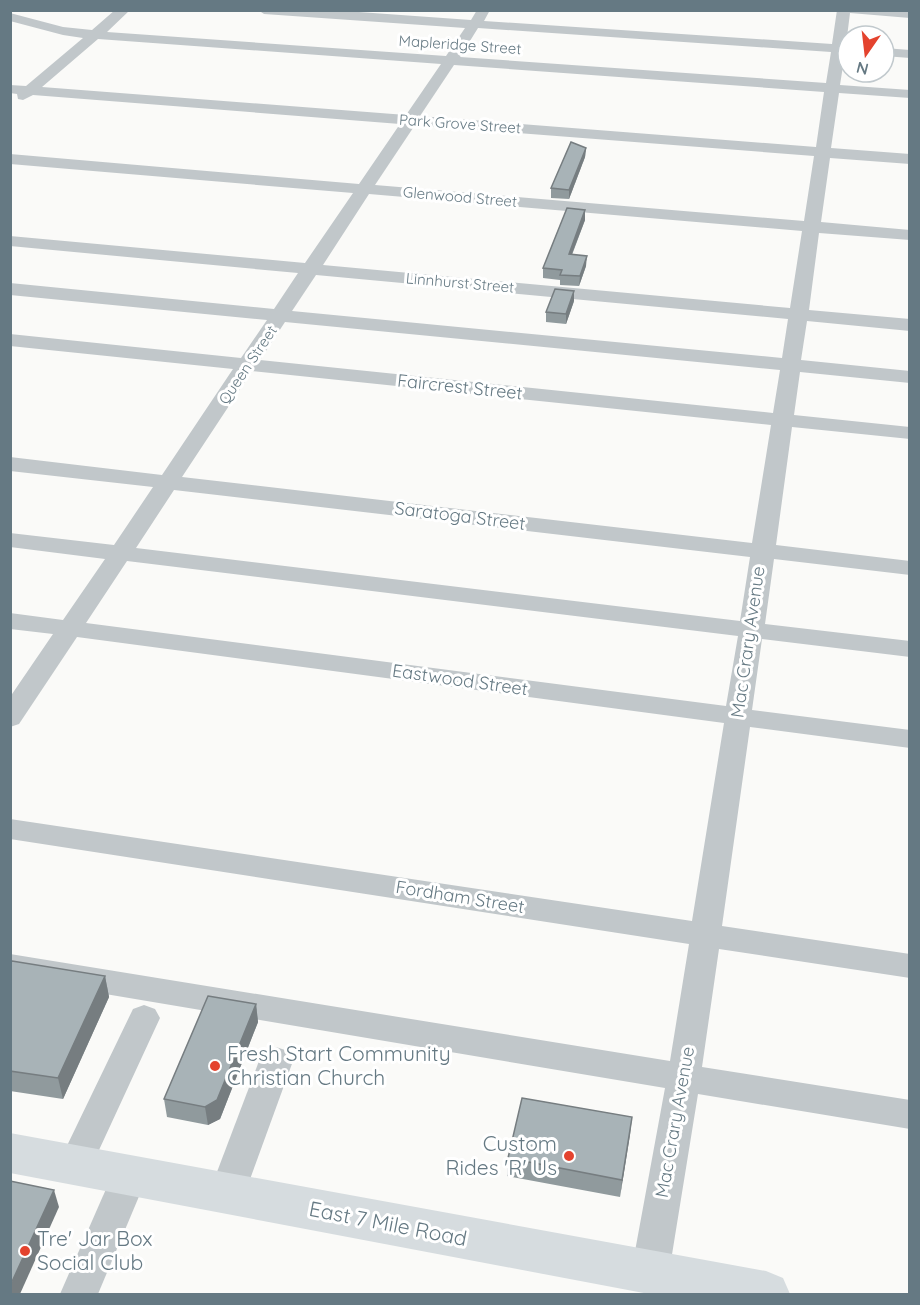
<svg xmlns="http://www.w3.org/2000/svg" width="920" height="1305" font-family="Quicksand,sans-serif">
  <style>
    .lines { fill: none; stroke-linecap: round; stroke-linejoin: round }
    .minor { fill: #c1c7ca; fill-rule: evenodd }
    .major { fill: #d6dcdf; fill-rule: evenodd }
    .wall { fill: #909a9d }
    .shaded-wall { fill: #767d80 }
    .building { fill: #a8b3b7; stroke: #767d80; stroke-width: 1.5 }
    .poi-dot { fill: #e4432e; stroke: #fff; stroke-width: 2 }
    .labels { text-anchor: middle; stroke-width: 6; stroke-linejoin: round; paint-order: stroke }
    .far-street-label { font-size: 15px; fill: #657983; stroke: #fff }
    .street-label { font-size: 18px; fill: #657983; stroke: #fff }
    .near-poi-label { font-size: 21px; fill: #657983; stroke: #fff; text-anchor: start }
    .near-street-label { font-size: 21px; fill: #657983; stroke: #fff }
  </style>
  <rect width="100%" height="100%" fill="#fafaf8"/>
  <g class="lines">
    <g class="minor">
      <path d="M115 10H130L107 32 446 56 465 28 264 14 258 10H331L471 20 477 10H490L484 21 832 44 837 10H910V18L850 13 846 45H848V53H845L840 85 910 90V98L839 93 831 148 910 154V164L830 158 821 222 910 230V240L819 233 809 310 910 319V331L807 321 801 360 910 371V383L800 372 794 415 910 427V439L792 427 776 545 910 561V575L774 559 765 624 910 641V657L762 639 752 710 910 730V748L750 727 722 926 910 954V978L719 949 702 1067 910 1100V1129L698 1094 669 1273 663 1285 650 1290 637 1285 631 1273 665 1088 10 978V954L670 1061 689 944 10 839V819L692 921 724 723 77 637 19 724 10 727V697L53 634 10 629V613L63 620 105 559 10 547V533L114 545 153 487 10 471V457L162 475 233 369 10 346V334L241 358 267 320 10 295V283L274 309 298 273 10 246V236L305 263 353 193 10 164V154L359 184 400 124 33 95 23 100 18 99 17 94 10 93V85L26 86 83 38 63 35 10 21V13L63 27 92 30ZM478 28 831 52 826 83 460 57ZM98 39 441 64 406 115 42 87ZM454 65 824 92 816 147 420 116ZM415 125 814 156 804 221 375 185ZM369 194 802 231 790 308 323 265ZM316 275 788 319 782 358 292 311ZM285 322 780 370 773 413 260 360ZM252 371 771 425 752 543 182 477ZM174 490 750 557 740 621 136 548ZM127 561 738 636 726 706 86 623Z"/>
      <polygon points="884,48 910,50 910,58 884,56"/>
      <polygon points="144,1005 155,1009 160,1018 87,1176 75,1180 63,1176 57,1165 63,1154 133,1009"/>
      <polygon points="276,1047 288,1051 293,1061 245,1193 240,1204 227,1209 214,1204 209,1193 259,1061 264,1051"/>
      <polygon points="130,1159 143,1164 148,1175 98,1294 60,1294 117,1164"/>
    </g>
    <polygon class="major" points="10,1133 766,1271 783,1278 790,1294 649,1294 10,1173"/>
  </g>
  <g class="wall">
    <polygon points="586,148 585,157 569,199 551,198 551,188"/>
    <polygon points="585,210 585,220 572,255 586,266 579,286 560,285 560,280 543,278 543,268"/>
    <polygon points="574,301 566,324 546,322 546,312"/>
    <polygon points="10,963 105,976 109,997 63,1099 10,1091"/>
    <polygon points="256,1004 258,1022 220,1119 208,1125 167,1117 164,1099"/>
    <polygon points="632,1117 620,1197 507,1176 508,1158"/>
  </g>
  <g class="shaded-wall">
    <polygon points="586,148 585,157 569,199 569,190"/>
    <polygon points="585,210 585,220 568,264 569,254"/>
    <polygon points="587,256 586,266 579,286 580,276"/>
    <polygon points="574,291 574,301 566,324 566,314"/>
    <polygon points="105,976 109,997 63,1099 58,1078"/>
    <polygon points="256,1004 258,1022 220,1119 208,1125 205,1107"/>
    <polygon points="632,1117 630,1135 620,1197 622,1180"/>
    <polygon points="54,1190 59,1207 20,1294 10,1294 10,1286"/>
  </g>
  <g class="building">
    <polygon points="571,142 586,148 569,190 551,188"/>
    <polygon points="567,208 585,210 569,254 587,256 580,276 560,275 562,270 543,268"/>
    <polygon points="555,289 574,291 566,314 546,312"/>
    <polygon points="12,961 105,976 58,1078 10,1071 10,963"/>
    <polygon points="208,996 256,1004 217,1100 205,1107 164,1099"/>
    <polygon points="522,1098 632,1117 622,1180 508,1158"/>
    <polygon points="10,1181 54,1190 10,1286"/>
  </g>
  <g class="poi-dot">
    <circle cx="215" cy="1066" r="6"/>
    <circle cx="569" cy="1156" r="6"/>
    <circle cx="25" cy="1251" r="6"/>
  </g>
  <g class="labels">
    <g class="far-street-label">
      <text transform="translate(460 45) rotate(4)" y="5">Mapleridge Street</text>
      <text transform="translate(460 124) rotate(4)" y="5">Park Grove Street</text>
      <text transform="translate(460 197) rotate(5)" y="5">Glenwood Street</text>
      <text transform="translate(460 283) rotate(5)" y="5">Linnhurst Street</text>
      <text transform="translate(248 365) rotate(-56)" y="5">Queen Street</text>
    </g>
    <g class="street-label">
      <text transform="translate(460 387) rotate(6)" y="6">Faircrest Street</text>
      <text transform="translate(460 516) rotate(7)" y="6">Saratoga Street</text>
      <text transform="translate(748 642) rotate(-82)" y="6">Mac Crary Avenue</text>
      <text transform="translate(460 680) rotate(8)" y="6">Eastwood Street</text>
      <text transform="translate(460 897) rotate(9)" y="6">Fordham Street</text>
      <text transform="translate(675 1122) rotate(-80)" y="6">Mac Crary Avenue</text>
    </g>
    <g class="near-poi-label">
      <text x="227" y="1061">Fresh Start Community<tspan x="227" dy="24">Christian Church</tspan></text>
      <text x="557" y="1151" text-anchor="end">Custom<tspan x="557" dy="24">Rides 'R' Us</tspan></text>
      <text x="37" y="1246">Tre' Jar Box<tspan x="37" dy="24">Social Club</tspan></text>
    </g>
    <g class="near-street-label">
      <text transform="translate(388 1224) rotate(11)" y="7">East 7 Mile Road</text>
    </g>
  </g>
  <rect width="920" height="1305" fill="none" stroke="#657983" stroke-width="24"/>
  <g transform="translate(866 54) rotate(194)"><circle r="28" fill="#ffffff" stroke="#c1c9cd" stroke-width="1.5"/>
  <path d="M0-4.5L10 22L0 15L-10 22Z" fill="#e4432e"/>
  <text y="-9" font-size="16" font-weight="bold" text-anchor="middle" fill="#657983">N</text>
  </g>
</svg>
